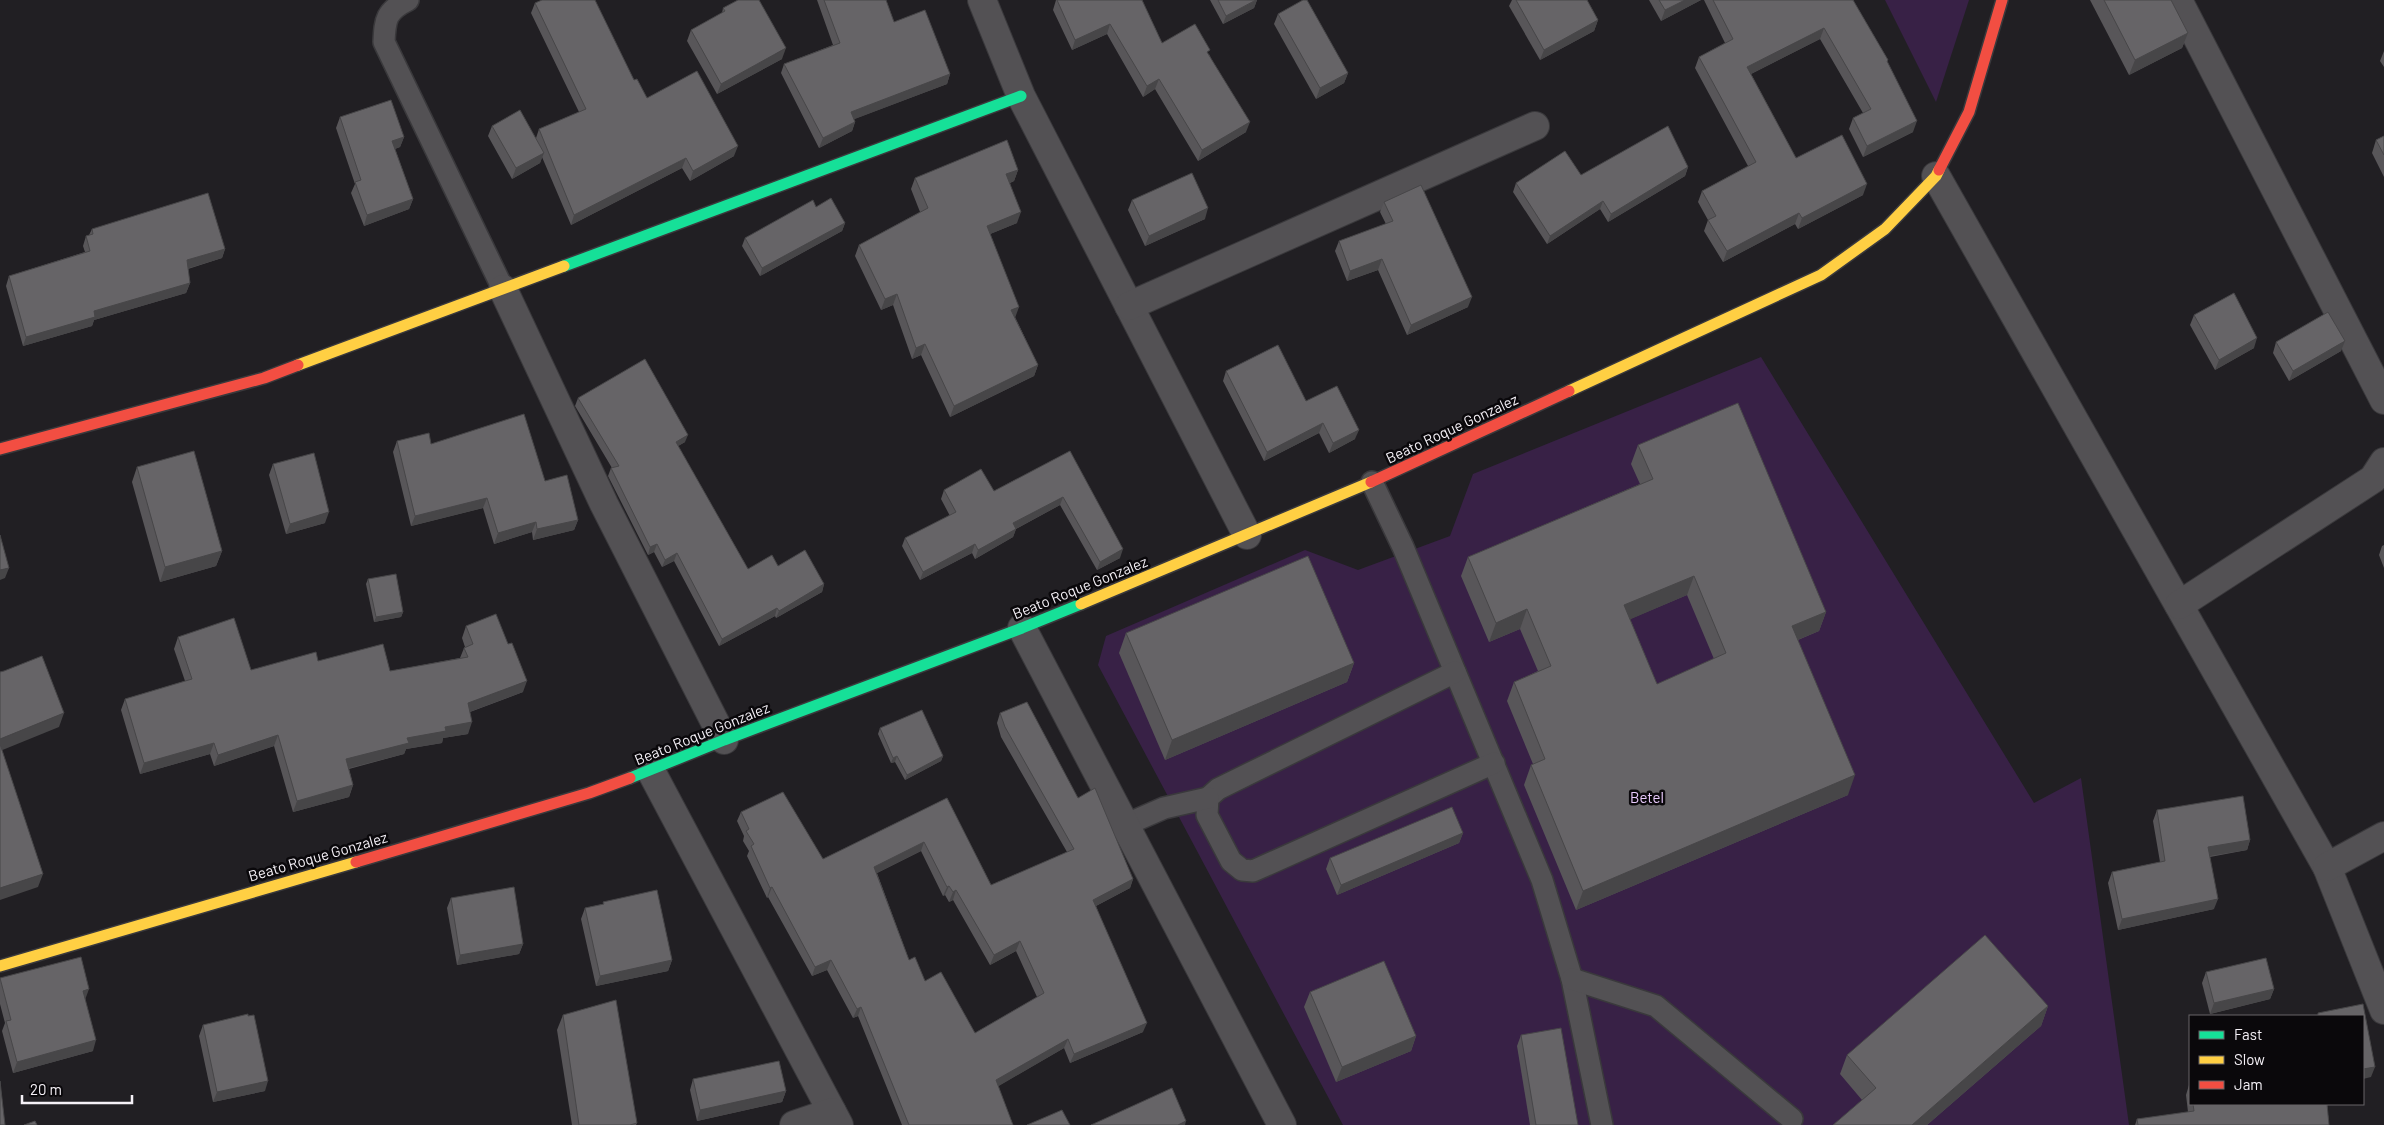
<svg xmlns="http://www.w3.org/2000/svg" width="2384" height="1125" font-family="Barlow,sans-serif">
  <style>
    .green { fill: #382146 }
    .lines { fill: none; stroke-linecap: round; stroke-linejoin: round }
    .lane-casing { stroke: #3a393c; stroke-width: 24 }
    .street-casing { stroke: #3a393c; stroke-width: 30 }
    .fast-casing { stroke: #3a393c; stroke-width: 14 }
    .slow-casing { stroke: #3a393c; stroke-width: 14 }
    .jam-casing { stroke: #3a393c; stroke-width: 14 }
    .lane { stroke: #535154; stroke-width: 21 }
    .street { stroke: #535154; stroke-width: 28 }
    .fast { stroke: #16e098; stroke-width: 11 }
    .slow { stroke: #ffcf43; stroke-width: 11 }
    .jam { stroke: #f24e42; stroke-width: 11 }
    .wall { fill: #585659; fill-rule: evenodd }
    .shaded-wall { fill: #474648 }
    .building { fill: #666467; stroke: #474648; fill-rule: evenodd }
    .labels { text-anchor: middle; stroke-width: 5; stroke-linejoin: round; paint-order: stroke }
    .street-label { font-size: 15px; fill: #f5f1f7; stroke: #0a080b }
    .park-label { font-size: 15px; fill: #eacbfe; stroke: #0a080b }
  </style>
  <rect width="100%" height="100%" fill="#211f23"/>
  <g class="green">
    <polygon points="1885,0 1969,0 1936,102"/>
    <polygon points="1761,357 2034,803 2081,778 2129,1125 1343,1125 1098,665 1106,636 1305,550 1358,570 1450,536 1473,474"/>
  </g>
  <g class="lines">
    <g class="lane-casing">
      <g id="lane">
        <path d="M408 0C386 11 385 19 384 42L503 289"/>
        <polyline points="1372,482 1403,547 1542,880 1572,979 1602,1125"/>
        <polyline points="1455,672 1218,789 1208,798 1207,815 1231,861 1242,870 1253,871 1494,763"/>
        <polyline points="1125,825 1164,808 1208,798"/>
        <polyline points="1572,979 1656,1006 1792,1119"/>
      </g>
    </g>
    <g class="street-casing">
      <g id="street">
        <polyline points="982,0 1021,96 1247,535"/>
        <polyline points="2178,0 2384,400"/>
        <polyline points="1936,176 2327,867 2384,1010"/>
        <polyline points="503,289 604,504 724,740"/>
        <polyline points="1129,306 1535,126"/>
        <polyline points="2179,605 2373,479 2384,462"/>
        <polyline points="1022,628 1282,1125"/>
        <polyline points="651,771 839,1125"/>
        <polyline points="2327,867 2384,836"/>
        <polyline points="794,1125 832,1112"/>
      </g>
    </g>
    <g class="fast-casing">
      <g id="fast">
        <polyline points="564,266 1021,96"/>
        <polyline points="630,778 724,740 1022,628 1081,604"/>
      </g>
    </g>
    <g class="slow-casing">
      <g id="slow">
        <polyline points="298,365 564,266"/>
        <polyline points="1569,391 1821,275 1885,229 1936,176 1939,170"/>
        <polyline points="1081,604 1371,482"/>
        <polyline points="0,966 356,862"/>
      </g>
    </g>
    <g class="jam-casing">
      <g id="jam">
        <polyline points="1939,170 1969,112 2002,0"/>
        <polyline points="0,449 264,378 298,365"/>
        <polyline points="1371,482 1569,391"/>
        <polyline points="356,862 589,793 630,778"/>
      </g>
    </g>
    <use href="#lane" class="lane"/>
    <use href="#street" class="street"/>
    <use href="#fast" class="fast"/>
    <use href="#slow" class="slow"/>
    <use href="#jam" class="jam"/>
  </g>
  <g class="wall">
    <polygon points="817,0 886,0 894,22 950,74 947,84 854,119 855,122 852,131 819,148 781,73 784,64 833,45"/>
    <polygon points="1056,0 1142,0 1162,43 1209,54 1246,132 1198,161 1155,89 1143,97 1107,34 1072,50 1053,10"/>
    <polygon points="1210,0 1257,0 1254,8 1223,24"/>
    <polygon points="1512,0 1587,0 1598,20 1594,31 1540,60 1509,6"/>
    <polygon points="1649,0 1701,0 1661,21"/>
    <polygon points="1704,0 1853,0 1888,60 1887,62 1913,132 1863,157 1849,129 1853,118 1863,113 1820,39 1751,74 1796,158 1863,195 1798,229 1795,224 1723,262 1704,231 1708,220 1698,202 1702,191 1748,166 1695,68 1699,57 1725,43"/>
    <polygon points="2090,0 2171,0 2188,33 2182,48 2129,75"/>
    <polygon points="535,3 634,80 647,98 734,156 690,181 682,168 571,225 542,157 540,163 512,179 488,136 492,126 536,138 539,129 579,112 531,13"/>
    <polygon points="723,8 782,59 717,94 687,41 691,30 722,13"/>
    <polygon points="1278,14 1348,73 1344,83 1316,99 1274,24"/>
    <polygon points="2384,51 2384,67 2380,61"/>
    <polygon points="340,117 404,137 400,147 395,149 413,199 409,209 364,226 351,193 355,184 336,128"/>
    <polygon points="2384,136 2384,177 2372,153 2376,140"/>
    <polygon points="1688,167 1685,176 1608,222 1600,209 1547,244 1513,192 1516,183 1581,175"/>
    <polygon points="1018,170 1014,181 1010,183 1017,223 990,234 1015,317 1038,365 1034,376 950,417 921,355 912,359 893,305 881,310 855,256 859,245 920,212 911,189 915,178"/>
    <polygon points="1132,200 1205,219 1145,246 1128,210"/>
    <polygon points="1384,202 1468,307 1407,335 1378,270 1347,281 1335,251 1339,241 1386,224 1380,212"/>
    <polygon points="845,223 842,231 760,276 742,246 745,238"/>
    <polygon points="92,229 225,249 222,258 188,269 190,283 186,293 94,320 92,326 23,346 6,286 9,276 85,252 83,246 86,236 89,235"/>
    <polygon points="2194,315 2254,348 2215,370 2190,325"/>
    <polygon points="2276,342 2341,351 2289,381 2273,353"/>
    <polygon points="1226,371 1355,439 1329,453 1319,433 1264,461 1223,381"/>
    <polygon points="578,398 685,442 678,446 748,569 778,566 824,584 822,592 776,618 775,616 719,646 674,561 662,567 654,552 648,555 608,476 611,468 612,468 575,406"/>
    <polygon points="397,441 431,444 545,481 578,520 574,530 533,540 532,532 494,544 483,508 411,526 393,452"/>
    <path d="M1638 445 1826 612 1819 631 1798 640 1848 795 1576 910 1524 785 1531 765 1533 764 1507 701 1514 682 1538 671 1520 629 1489 642 1461 576 1468 557 1640 484 1631 464ZM1687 595 1714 659 1657 684 1630 619Z"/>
    <polygon points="1070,451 1120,558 1097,570 1060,505 1016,529 1013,537 975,559 972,553 920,580 902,546 905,538 950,516 941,499 944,490 994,491"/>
    <polygon points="273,464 325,523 286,534 269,475"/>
    <polygon points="137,467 222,551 216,566 160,582 132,482"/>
    <polygon points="2384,545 2384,568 2379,555 2382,546"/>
    <polygon points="368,579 403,612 401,617 374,622 366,584"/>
    <polygon points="466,626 523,692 470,712 468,734 443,738 442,743 406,749 404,754 349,769 353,785 349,797 293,812 274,746 214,766 210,754 140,774 121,710 125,699 185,681 174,649 178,637 251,670 318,661 390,671 460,658 464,648 465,647 462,638"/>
    <polygon points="1126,633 1354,663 1347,682 1165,760 1119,653"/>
    <path d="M1000 713 1078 798 1133 879 1130 888 1096 906 1143 1032 1070 1063 1064 1048 998 1086 1013 1125H902L858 1016 853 1018 827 970 812 976 768 897 767 898 747 856 749 851 743 841 744 836 737 821 741 812 823 859 947 798 991 885 1067 852 1001 737 997 723ZM921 851 943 896 945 895 949 902 953 900 990 965 1016 951 1037 997 975 1033 925 981 909 960 877 873Z"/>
    <polygon points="880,728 943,756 941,761 905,780 895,762 891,763 878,734"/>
    <polygon points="2157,810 2250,840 2247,850 2210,857 2214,909 2118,930 2108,883 2112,872 2160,862 2153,821"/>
    <polygon points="1463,833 1459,843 1337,895 1326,869 1330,858"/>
    <polygon points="451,898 523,944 519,954 457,965 447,908"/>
    <polygon points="603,902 672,960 668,971 596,986 581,919 585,908 603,904"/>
    <polygon points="2206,972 2274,989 2270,999 2210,1014 2202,983"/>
    <polygon points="0,978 85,999 93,1051 13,1073 2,1031 5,1023 0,1004"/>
    <polygon points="1310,992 1416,1036 1411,1051 1336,1082 1304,1007"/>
    <polygon points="2048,1006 2041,1026 1927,1125 1833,1125 1862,1100 1840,1074 1847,1055"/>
    <polygon points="563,1015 637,1123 636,1125 572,1125 557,1030"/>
    <polygon points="203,1025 265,1091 213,1102 199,1036"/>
    <polygon points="1521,1035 1578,1125 1530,1125 1517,1046"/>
    <polygon points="693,1079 786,1091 782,1102 697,1121 690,1090"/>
    <polygon points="2190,1084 2190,1104 2327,1104 2329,1125 2135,1125 2137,1119 2188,1112 2186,1095 2189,1085"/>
  </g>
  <g class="shaded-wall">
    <polygon points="1257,0 1254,8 1223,24 1226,16"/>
    <polygon points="1685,0 1701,0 1661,21 1665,10"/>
    <polygon points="1598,20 1594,31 1540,60 1544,50"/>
    <polygon points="1110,24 1107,34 1072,50 1075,40"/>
    <polygon points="1824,28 1820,39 1743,78 1747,67"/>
    <polygon points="2188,33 2182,48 2129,75 2135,60"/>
    <polygon points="786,48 782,59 717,94 721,84"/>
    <polygon points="1348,73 1344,83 1316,99 1320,88"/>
    <polygon points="950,74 947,84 847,122 851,112"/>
    <polygon points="1159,79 1155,89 1143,97 1147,86"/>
    <polygon points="1917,121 1913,132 1863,157 1867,146"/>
    <polygon points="855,122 852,131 819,148 823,138"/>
    <polygon points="1250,122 1246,132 1198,161 1202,150"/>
    <polygon points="404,137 400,147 388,151 392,141"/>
    <polygon points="738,146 734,156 690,181 693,171"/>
    <polygon points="544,153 540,163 512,179 516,168"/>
    <polygon points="686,158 682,168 571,225 574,215"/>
    <polygon points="1688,167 1685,176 1608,222 1611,214"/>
    <polygon points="1018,170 1014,181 1002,186 1006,174"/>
    <polygon points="1867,184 1863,195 1798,229 1802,218"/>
    <polygon points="413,199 409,209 364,226 367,215"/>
    <polygon points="1603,201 1600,209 1547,244 1550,236"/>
    <polygon points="1208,208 1205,219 1145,246 1149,236"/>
    <polygon points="1021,212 1017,223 983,237 987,226"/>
    <polygon points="1799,213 1795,224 1723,262 1727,251"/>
    <polygon points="845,223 842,231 760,276 762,268"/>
    <polygon points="225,249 222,258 183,270 187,260"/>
    <polygon points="1382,259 1378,270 1347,281 1350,271"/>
    <polygon points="190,283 186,293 94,320 92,326 23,346 26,337 94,311"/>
    <polygon points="897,294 893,305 881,310 885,299"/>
    <polygon points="1472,297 1468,307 1407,335 1411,325"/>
    <polygon points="1019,307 1015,318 1011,310"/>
    <polygon points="2257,338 2254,348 2215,370 2219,360"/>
    <polygon points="2345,341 2341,351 2289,381 2293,371"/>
    <polygon points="925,344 921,355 912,359 916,348"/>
    <polygon points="1038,365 1034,376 950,417 954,406"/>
    <polygon points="1323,423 1319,433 1264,461 1267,452"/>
    <polygon points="1359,430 1355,439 1329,453 1333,443"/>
    <polygon points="688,435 685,442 673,449 676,442"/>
    <polygon points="1063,497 1060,505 1010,532 1013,523"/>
    <polygon points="487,498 483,508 411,526 415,516"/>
    <polygon points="329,512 325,523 286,534 290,524"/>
    <polygon points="578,520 574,530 533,540 537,529"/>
    <polygon points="536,522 532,532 494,544 498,533"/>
    <polygon points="1016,529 1013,537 975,559 978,550"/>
    <polygon points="657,544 654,552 648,555 650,547"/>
    <polygon points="975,544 972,553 920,580 923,572"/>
    <polygon points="1123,549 1120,558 1097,570 1100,562"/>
    <polygon points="222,551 216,566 160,582 165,567"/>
    <polygon points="677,553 674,561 662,567 665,560"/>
    <polygon points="9,568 5,578 0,580 0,570"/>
    <polygon points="1694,576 1687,595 1617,625 1624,605"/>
    <polygon points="824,584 822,592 776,618 779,611"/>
    <polygon points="777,608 775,616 719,646 722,639"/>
    <polygon points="1527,609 1520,629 1489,642 1496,623"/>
    <polygon points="403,612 401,617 374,622 376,617"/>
    <polygon points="1826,612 1819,631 1785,645 1792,626"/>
    <polygon points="1354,663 1347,682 1165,760 1172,740"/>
    <polygon points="527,681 523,692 464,714 468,703"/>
    <polygon points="64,713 59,727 0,751 0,739"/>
    <polygon points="472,722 468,734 443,738 442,743 406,749 404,754 342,770 346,759 407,738 445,727"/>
    <polygon points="278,735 274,746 214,766 218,755"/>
    <polygon points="214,743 210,754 140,774 144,763"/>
    <polygon points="897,756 895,762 891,763 893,758"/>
    <polygon points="943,756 941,761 905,780 907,775"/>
    <polygon points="1855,775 1848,795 1576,910 1583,891"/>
    <polygon points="353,785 349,797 293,812 297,801"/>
    <polygon points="1463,833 1459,843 1337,895 1341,885"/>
    <polygon points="2250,840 2247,850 2204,857 2208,847"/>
    <polygon points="924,842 921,851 871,876 874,867"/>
    <polygon points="43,874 38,887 0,900 0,888"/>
    <polygon points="1133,879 1130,888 1090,909 1093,900"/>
    <polygon points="949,886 945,895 943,896 947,887"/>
    <polygon points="772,887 768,897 767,898 770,888"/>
    <polygon points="956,890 953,900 949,902 953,892"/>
    <polygon points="2218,899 2214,909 2118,930 2122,919"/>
    <polygon points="1020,941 1016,951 990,965 994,955"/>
    <polygon points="523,944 519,954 457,965 460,955"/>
    <polygon points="672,960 668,971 596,986 600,976"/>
    <polygon points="831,960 827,970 812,976 815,967"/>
    <polygon points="89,989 85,1000 83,991"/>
    <polygon points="2274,989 2270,999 2210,1014 2214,1003"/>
    <polygon points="2048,1006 2041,1026 1927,1125 1912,1125"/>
    <polygon points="861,1007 858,1016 853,1018 857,1009"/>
    <polygon points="1147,1023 1143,1032 1070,1063 1074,1054"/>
    <polygon points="1416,1036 1411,1051 1336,1082 1342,1067"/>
    <polygon points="1068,1039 1064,1048 992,1090 996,1080"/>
    <polygon points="96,1040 93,1051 13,1073 17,1062"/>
    <polygon points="2375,1067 2371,1077 2363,1079 2363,1069"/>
    <polygon points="268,1081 265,1091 213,1102 217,1092"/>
    <polygon points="786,1091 782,1102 697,1121 700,1110"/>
    <polygon points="1186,1121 1185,1125 1178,1125"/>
  </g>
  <g class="building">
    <polygon points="542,0 595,0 634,80 637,79 647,98 697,71 738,146 693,171 686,158 574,215 539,129 586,109 535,3"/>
    <polygon points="738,0 759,0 786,48 721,84 691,30 725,11 723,8"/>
    <polygon points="824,0 886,0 894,22 925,10 950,74 851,112 855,122 823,138 784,64 840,43"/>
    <polygon points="1057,0 1142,0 1162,43 1195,24 1210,50 1207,52 1250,122 1202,150 1159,79 1147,86 1110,24 1075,40"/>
    <polygon points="1218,0 1256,0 1226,16"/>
    <polygon points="1303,0 1307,0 1348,73 1320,88 1278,14"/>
    <polygon points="1516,0 1587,0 1598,20 1544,50"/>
    <polygon points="1659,0 1685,0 1665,10"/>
    <polygon points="1713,0 1853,0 1888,60 1887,61 1917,121 1867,146 1853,118 1871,109 1824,28 1747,67 1796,158 1842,135 1867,184 1802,218 1799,213 1727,251 1708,220 1716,216 1702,191 1756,162 1699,57 1733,39"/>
    <polygon points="2104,0 2171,0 2188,33 2135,60"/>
    <polygon points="391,100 404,137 392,141 413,199 367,215 355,182 361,180 340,117"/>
    <polygon points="520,110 544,153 516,168 492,126"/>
    <polygon points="1668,126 1688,167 1611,214 1603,201 1550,236 1516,183 1565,151 1581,175"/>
    <polygon points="2384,136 2384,155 2376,140"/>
    <polygon points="1007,140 1018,170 1006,174 1021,212 987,226 1019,307 1011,310 1038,365 954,406 925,344 916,348 897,294 885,299 859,245 928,208 915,178"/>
    <polygon points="1192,173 1208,208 1149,236 1132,200"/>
    <polygon points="1421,185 1472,297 1411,325 1382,259 1350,271 1339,241 1393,221 1384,202"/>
    <polygon points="208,193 225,249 187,260 190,283 94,311 95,317 26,337 9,276 90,251 86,236 93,234 92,229"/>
    <polygon points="831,198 845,223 762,268 745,238 813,200 816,207"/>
    <polygon points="2234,293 2257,338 2219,360 2194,315"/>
    <polygon points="2328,312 2345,341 2293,371 2276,342"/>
    <polygon points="1278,345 1306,401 1337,386 1359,430 1333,443 1323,423 1267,452 1226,371"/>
    <polygon points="645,359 688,435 676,442 748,569 772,555 778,566 805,550 824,584 779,611 777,608 722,639 677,553 665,560 657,544 650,547 611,468 619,466 578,398"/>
    <path d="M1738 403 1826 612 1792 626 1855 775 1583 891 1531 765 1545 759 1514 682 1551 666 1527 609 1496 623 1468 557 1653 479 1638 445ZM1694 576 1726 653 1657 684 1624 605Z"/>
    <polygon points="524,414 545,481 567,475 578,520 537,529 536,522 498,533 487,498 415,516 397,441 429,433 431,444"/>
    <polygon points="194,451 222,551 165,567 137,467"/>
    <polygon points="1070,451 1123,549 1100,562 1063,497 1013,523 1016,529 978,550 975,544 923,572 905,538 956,512 944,490 981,469 994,491"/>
    <polygon points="314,453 329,512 290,524 273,464"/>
    <polygon points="0,535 9,568 0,570"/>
    <polygon points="1308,556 1354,663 1172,740 1126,633"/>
    <polygon points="396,574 403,612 376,617 368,579"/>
    <polygon points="496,614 508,644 512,643 527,681 468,703 472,722 445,727 446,731 407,738 409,743 346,759 353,785 297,801 278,735 218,755 214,743 144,763 125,699 192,679 178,637 234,618 251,670 316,652 318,661 383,644 390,671 468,657 464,648 473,644 466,626"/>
    <polygon points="42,656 64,713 0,739 0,672 4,671"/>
    <path d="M1027 702 1078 798 1095 788 1133 879 1093 900 1147 1023 1074 1054 1068 1039 996 1080 1013 1125H909L861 1007 857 1009 831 960 815 967 772 887 770 888 751 846 754 844 746 831 749 829 741 812 783 792 823 859 947 798 991 885 1074 849 1005 727 1000 713ZM924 842 947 887 949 886 953 892 956 890 994 955 1020 941 1044 993 975 1033 941 972 925 981 915 957 909 960 874 867Z"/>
    <polygon points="922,710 943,756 907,775 897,756 893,758 880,728"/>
    <polygon points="0,744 43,874 0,888"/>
    <polygon points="2243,796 2250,840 2208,847 2218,899 2122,919 2112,872 2165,861 2157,810"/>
    <polygon points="1452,807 1463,833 1341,885 1330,858"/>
    <polygon points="514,887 523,944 460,955 451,898"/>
    <polygon points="657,890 672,960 600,976 585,908 604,904 603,902"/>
    <polygon points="1985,935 2048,1006 1912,1125 1833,1125 1876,1088 1847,1055"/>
    <polygon points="81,957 89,989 83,991 96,1040 17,1062 6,1021 11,1020 0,978"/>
    <polygon points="2266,958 2274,989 2214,1003 2206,972"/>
    <polygon points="1384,961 1416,1036 1342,1067 1310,992"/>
    <polygon points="616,1000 637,1123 630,1125 579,1125 563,1015"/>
    <polygon points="2363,1004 2375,1067 2363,1069 2363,1016 2318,1016 2318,1013"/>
    <polygon points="248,1014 248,1016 254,1015 268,1081 217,1092 203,1025"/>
    <polygon points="1561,1028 1578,1125 1536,1125 1521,1035"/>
    <polygon points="779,1061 786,1091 700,1110 693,1079"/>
    <polygon points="0,1081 5,1125 0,1125"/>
    <polygon points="1172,1088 1186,1121 1178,1125 1091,1125"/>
    <polygon points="2193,1104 2327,1104 2329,1125 2138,1125 2137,1119 2194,1111"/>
    <polygon points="1062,1110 1070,1125 1027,1125"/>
    <polygon points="35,1121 37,1125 24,1125"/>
  </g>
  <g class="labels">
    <g class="street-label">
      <text transform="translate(1452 429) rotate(-25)" y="5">Beato Roque Gonzalez</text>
      <text transform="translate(1080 588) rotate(-22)" y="5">Beato Roque Gonzalez</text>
      <text transform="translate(702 734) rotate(-22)" y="5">Beato Roque Gonzalez</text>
      <text transform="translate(318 857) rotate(-16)" y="5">Beato Roque Gonzalez</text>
    </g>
    <g class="park-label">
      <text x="1647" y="803">Betel</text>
    </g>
  </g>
  <rect x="2189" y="1015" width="175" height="90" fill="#0a080b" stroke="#686569"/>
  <rect x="2199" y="1031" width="25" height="8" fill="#16e098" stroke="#686569"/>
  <text x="2234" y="1040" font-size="15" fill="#f5f1f7">Fast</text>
  <rect x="2199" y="1056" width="25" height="8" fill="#ffcf43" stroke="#686569"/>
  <text x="2234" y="1065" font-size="15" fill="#f5f1f7">Slow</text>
  <rect x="2199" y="1081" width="25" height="8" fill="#f24e42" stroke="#686569"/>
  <text x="2234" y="1090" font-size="15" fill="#f5f1f7">Jam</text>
  <path d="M22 1095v8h110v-8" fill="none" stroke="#f5f1f7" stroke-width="2.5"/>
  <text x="30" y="1095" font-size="15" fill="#f5f1f7" stroke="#0a080b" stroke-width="4" paint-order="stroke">20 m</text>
</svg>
